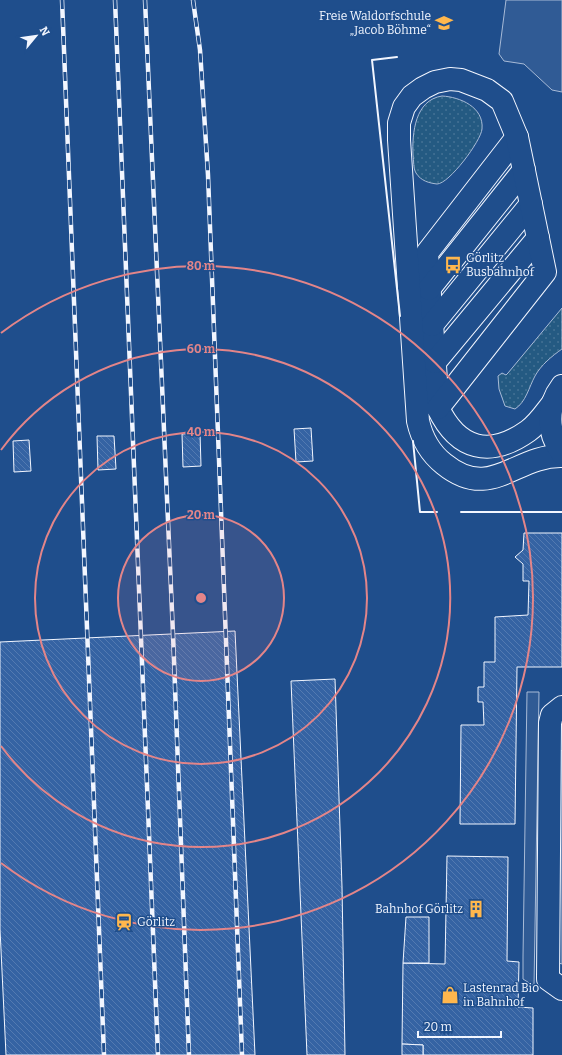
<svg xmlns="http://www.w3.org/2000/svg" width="562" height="1055" font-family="Bitter,serif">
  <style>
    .grass { fill: url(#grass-dots); stroke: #a8bbd7 }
    .parking { fill: #305b95; stroke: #a8bbd7 }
    .building { fill: url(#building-back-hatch); stroke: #f2f6ff }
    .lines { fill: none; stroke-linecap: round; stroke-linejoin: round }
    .minor-casing { stroke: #f2f6ff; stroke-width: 24 }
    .major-casing { stroke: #f2f6ff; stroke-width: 24 }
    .minor { stroke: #1f4e8c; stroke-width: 22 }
    .major { stroke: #1f4e8c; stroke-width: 22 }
    .rail-casing { stroke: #f2f6ff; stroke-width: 4.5 }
    .rail { stroke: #1f4e8c; stroke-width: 3; stroke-dasharray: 9; stroke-linecap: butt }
    .wall { stroke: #f2f6ff; stroke-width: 2 }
    .ring { fill: none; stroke: #e38589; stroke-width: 2 }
    .labels { text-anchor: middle; stroke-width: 3; stroke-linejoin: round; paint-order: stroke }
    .poi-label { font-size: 12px; fill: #f2f6ff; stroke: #1f4e8c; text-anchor: start }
    .centre { fill: #e38589; stroke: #1f4e8c; stroke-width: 2 }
    .ring-label { font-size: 12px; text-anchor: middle; font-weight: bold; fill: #e38589; stroke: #1f4e8c; stroke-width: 3; stroke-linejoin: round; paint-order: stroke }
  </style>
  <defs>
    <pattern id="grass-dots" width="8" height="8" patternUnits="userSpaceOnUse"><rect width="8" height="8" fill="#245a82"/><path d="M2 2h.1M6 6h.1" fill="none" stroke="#447295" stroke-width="1.8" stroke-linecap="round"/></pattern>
    <pattern id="building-back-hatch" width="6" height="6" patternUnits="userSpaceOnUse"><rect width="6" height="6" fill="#3563a3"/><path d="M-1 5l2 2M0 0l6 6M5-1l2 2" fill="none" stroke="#537ab1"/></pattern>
  </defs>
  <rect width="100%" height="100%" fill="#1f4e8c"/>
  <g class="grass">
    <path d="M442 96C460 97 484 107 482 129 481 141 449 184 437 184 429 183 421 181 416 173 413 168 414 161 413 155 412 133 415 100 442 96Z"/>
    <path d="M562 308V349C552 356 541 365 535 376 529 387 526 402 515 409L505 406 499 389 498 376 502 373 506 375 508 373Z"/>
  </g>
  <g class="parking">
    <polygon points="506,0 562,0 562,92 552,90 524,64 504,61 499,54"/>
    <polygon points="527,692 539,692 534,986 523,979 523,957"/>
    <polygon points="561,750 562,751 562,964 559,963"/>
  </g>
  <g class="building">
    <polygon points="311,428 313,461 296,462 294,429"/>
    <polygon points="200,433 201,466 183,467 182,434"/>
    <polygon points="97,436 114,436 116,469 98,470"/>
    <polygon points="29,440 31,471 14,472 13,441"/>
    <polygon points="524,533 562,533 562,667 517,667 515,824 460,824 461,725 484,725 483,702 478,702 478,687 484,687 484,662 495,662 495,617 528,615 529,581 523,581 523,564 515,557 523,550"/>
    <polygon points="235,631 255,1055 6,1055 0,929 0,642"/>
    <polygon points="335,679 342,887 345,1055 307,1055 291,681"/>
    <polygon points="447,856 508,857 507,961 519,962 518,1007 533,1008 533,1055 423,1055 423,1045 402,1044 403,963 445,964"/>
    <polygon points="406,917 429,917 429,963 403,963"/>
    <polygon points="402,1044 423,1045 423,1055 402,1055"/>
  </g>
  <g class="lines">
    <g class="minor-casing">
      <g id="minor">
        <path d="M517 137 427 253 438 408C458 450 490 458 528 431 538 424 545 413 553 403"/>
        <polyline points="429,289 524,170"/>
        <polyline points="432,325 531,204"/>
        <polyline points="435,362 538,238"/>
        <path d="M438 408 545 272 517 137 502 101 487 90 461 80 450 79 435 82 423 88 412 96 404 107 399 123V140L418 421C422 439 430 453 444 464 491 502 515 455 562 456"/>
        <polyline points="562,707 552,715 550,723 548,979 562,989"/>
      </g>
    </g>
    <g class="major-casing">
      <path id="major" d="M562 386C546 407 547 432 562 453"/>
    </g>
    <use href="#minor" class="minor"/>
    <use href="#major" class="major"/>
    <g class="rail-casing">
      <g id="rail">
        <polyline points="62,0 104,1055"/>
        <polyline points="115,0 158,1055"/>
        <polyline points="145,0 173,634 189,1055"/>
        <polyline points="193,0 200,50 208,175 242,1055"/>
      </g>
    </g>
    <use href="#rail" class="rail"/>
    <g class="wall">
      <polyline points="397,57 372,60 400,316"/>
      <polyline points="413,441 420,512 437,512"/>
      <polyline points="461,512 562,512"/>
    </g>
  </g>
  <circle cx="201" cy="598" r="83" fill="#e38589" fill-opacity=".12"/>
  <g class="ring">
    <circle cx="201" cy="598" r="83"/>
    <circle cx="201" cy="598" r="166"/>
    <path d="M1 450A249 249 0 1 1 1 746"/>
    <path d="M1 333A332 332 0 1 1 1 863"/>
  </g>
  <defs>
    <g id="school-bare" transform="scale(1.38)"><path d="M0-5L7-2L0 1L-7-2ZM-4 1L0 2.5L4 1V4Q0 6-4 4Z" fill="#ffb74d" stroke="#1f4e8c" stroke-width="2.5" paint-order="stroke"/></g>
    <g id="bus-bare" transform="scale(1.38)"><path d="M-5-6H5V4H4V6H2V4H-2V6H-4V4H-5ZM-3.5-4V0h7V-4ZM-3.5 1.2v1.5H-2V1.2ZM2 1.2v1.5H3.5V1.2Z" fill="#ffb74d" stroke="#1f4e8c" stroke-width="2.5" paint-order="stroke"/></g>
    <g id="building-bare" transform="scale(1.38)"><path d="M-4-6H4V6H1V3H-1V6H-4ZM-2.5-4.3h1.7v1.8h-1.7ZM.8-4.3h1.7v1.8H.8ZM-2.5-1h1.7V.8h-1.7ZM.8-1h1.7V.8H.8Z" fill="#ffb74d" stroke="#1f4e8c" stroke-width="2.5" paint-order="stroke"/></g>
    <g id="station-bare" transform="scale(1.38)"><path d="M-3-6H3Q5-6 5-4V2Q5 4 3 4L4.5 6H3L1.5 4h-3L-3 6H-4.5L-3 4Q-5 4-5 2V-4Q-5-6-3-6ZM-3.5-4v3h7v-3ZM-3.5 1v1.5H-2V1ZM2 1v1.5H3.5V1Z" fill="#ffb74d" stroke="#1f4e8c" stroke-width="2.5" paint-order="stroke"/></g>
    <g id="shop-bare" transform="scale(1.38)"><path d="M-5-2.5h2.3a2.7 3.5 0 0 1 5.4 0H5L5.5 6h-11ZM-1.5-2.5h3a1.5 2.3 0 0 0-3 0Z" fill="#ffb74d" stroke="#1f4e8c" stroke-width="2.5" paint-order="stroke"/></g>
  </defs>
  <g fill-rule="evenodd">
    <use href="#school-bare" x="444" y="23"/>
    <use href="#bus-bare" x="453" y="265"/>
    <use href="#building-bare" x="476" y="909"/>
    <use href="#station-bare" x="124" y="922"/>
    <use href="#shop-bare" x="450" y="995"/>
  </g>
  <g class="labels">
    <g class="poi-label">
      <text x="431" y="20" text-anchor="end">Freie Waldorfschule<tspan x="431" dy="14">„Jacob Böhme“</tspan></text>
      <text x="466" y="262">Görlitz<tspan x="466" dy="14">Busbahnhof</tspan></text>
      <text x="463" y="913" text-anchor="end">Bahnhof Görlitz</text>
      <text x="137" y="926">Görlitz</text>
      <text x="463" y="992">Lastenrad Bio<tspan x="463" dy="14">in Bahnhof</tspan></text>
    </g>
  </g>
  <circle cx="201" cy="598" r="6" class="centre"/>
  <g class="ring-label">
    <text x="201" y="270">80 m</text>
    <text x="201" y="353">60 m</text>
    <text x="201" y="436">40 m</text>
    <text x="201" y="519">20 m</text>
  </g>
  <g transform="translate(36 36) rotate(61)" stroke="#1f4e8c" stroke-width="3" paint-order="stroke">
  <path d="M0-3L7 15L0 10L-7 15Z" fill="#f2f6ff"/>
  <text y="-6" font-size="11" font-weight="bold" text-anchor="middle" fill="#f2f6ff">N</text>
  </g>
  <path d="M418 1031v6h83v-6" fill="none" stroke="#f2f6ff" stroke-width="2"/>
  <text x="424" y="1031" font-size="12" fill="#f2f6ff" stroke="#1f4e8c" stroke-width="3" paint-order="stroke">20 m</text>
</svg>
